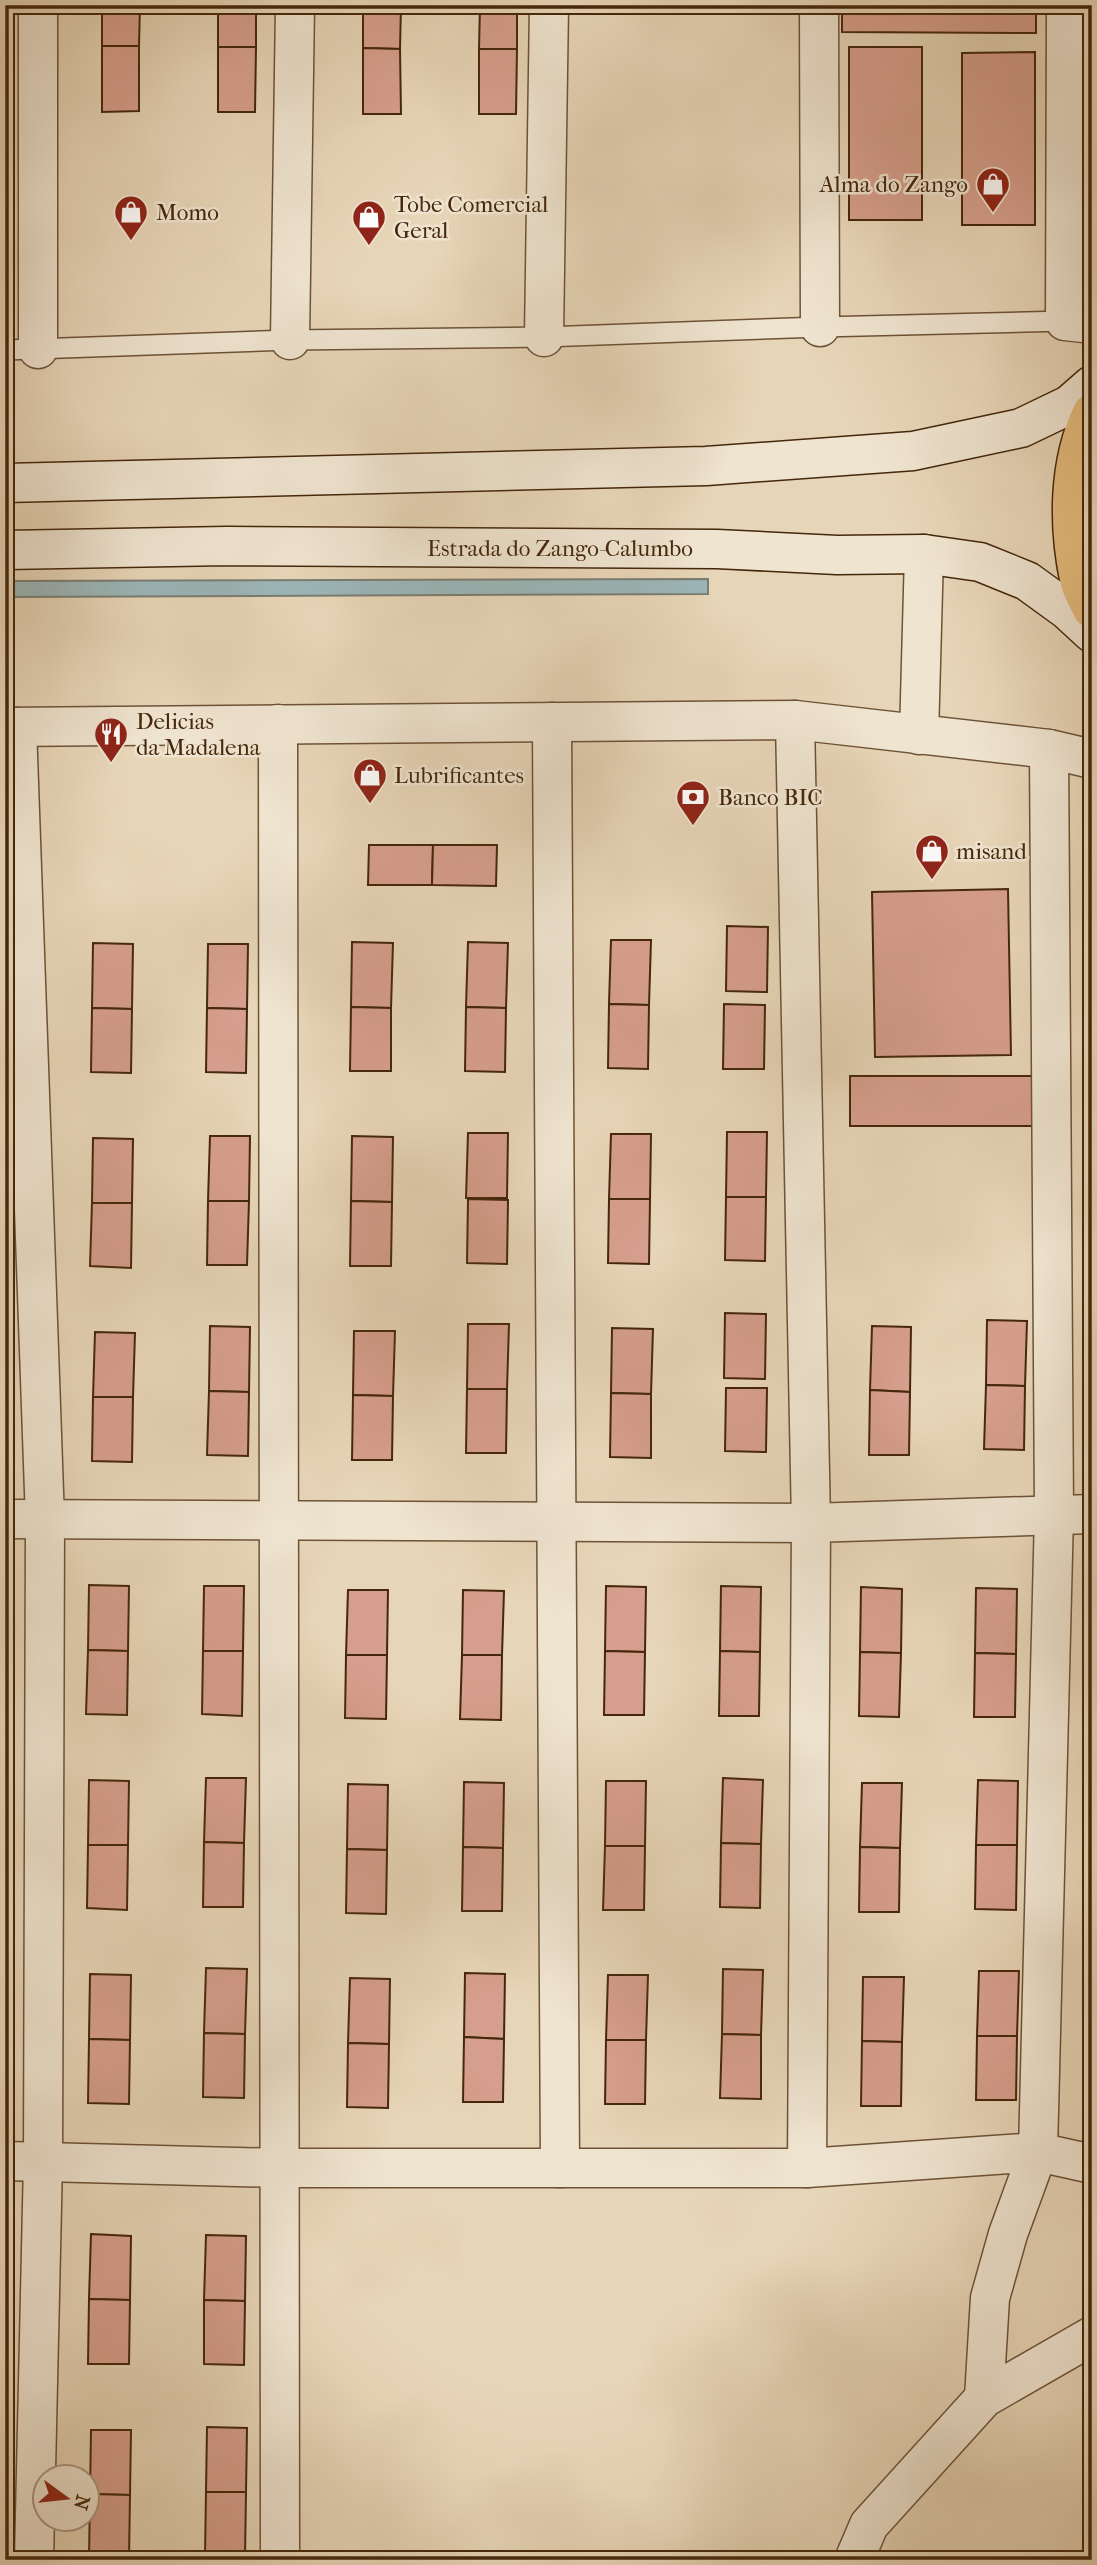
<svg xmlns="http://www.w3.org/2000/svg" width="1097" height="2565" font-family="'IM FELL French Canon',serif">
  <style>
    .water { fill: #9bb6b8; stroke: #797d73; stroke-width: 2 }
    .building { fill: #d69e8c; stroke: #45270b; stroke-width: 2 }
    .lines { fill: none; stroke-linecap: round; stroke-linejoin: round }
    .lane-casing { stroke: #6e5236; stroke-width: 22 }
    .street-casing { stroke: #6e5236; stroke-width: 41 }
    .secondary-casing { stroke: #45270b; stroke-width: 41 }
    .primary-casing { stroke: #45270b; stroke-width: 41 }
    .lane { stroke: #efe4d0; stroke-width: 19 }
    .street { stroke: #efe4d0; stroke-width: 38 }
    .secondary { stroke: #efe4d0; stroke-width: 38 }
    .primary { stroke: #e4ba7c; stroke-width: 38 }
    .labels { text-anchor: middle; stroke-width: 5; stroke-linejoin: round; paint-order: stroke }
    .poi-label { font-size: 23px; fill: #45270b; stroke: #efe4d0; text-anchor: start }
    .street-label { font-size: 23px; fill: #45270b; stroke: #efe4d0 }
  </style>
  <rect width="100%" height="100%" fill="#e7d5b7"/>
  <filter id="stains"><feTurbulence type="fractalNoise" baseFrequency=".00286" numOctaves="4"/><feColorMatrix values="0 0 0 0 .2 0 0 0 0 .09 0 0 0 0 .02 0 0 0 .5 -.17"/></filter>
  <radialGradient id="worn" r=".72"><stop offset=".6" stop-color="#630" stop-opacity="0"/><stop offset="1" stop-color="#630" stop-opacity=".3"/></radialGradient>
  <polygon class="water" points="708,579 708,594 5,597 5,581"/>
  <g class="building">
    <polygon points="102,5 140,5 139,46 102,46"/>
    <rect x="218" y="5" width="38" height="42"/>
    <polygon points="363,5 401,5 400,49 363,48"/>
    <polygon points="480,5 517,5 517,49 479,49"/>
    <polygon points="842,5 1036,5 1036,33 842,32"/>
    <polygon points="102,46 139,46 139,111 102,112"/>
    <polygon points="218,47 256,47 255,112 218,112"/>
    <rect x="849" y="47" width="73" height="173"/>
    <polygon points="363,48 400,49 401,114 363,114"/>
    <polygon points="479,49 517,49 516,114 479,114"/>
    <polygon points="1035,52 1035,225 962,225 962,53"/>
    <polygon points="369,845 433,845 432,885 368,885"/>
    <polygon points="433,845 497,845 496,886 432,885"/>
    <polygon points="1008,889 1011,1055 875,1057 872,892"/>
    <polygon points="727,926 768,927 767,992 726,991"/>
    <polygon points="611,940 651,940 649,1005 609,1004"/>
    <polygon points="352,942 393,943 391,1008 351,1007"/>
    <polygon points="468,942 508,943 506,1008 466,1007"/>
    <polygon points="93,943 133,944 132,1009 92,1008"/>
    <polygon points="208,944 248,944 247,1009 207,1008"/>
    <polygon points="609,1004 649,1005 648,1069 608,1068"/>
    <polygon points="724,1004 765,1005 764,1069 723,1069"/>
    <polygon points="351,1007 391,1008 391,1071 350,1071"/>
    <polygon points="466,1007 506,1008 505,1072 465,1071"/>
    <polygon points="92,1008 132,1009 131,1073 91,1072"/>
    <polygon points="207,1008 247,1009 246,1073 206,1072"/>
    <rect x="850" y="1076" width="193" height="50"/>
    <polygon points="727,1132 767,1132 766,1197 726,1197"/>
    <polygon points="468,1133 508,1133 507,1198 466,1198"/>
    <polygon points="611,1134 651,1134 650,1199 609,1199"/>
    <polygon points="210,1136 250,1136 249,1201 208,1201"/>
    <polygon points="352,1136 393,1137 392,1202 351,1201"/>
    <polygon points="93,1138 133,1139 132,1203 92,1203"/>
    <polygon points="726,1197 766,1197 765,1261 725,1260"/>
    <polygon points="468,1199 508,1200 507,1264 467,1263"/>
    <polygon points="609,1199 650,1199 649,1264 608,1263"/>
    <polygon points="208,1201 249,1201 247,1265 207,1265"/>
    <polygon points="351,1201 392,1202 391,1266 350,1266"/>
    <polygon points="92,1203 132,1203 131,1268 90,1266"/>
    <polygon points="725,1313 766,1314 765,1379 724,1378"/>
    <polygon points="987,1320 1027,1321 1025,1386 986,1385"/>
    <polygon points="468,1324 509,1324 507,1389 467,1389"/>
    <polygon points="210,1326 250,1327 249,1392 209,1391"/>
    <polygon points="872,1326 911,1327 910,1392 870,1390"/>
    <polygon points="612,1328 653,1329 651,1394 611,1393"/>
    <polygon points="354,1331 395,1331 393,1396 353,1395"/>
    <polygon points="95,1332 135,1333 133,1397 93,1397"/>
    <polygon points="986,1385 1025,1386 1024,1450 984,1449"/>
    <polygon points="726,1388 767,1388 766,1452 725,1451"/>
    <polygon points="467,1389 507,1389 506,1453 466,1453"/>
    <polygon points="870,1390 910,1392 909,1455 869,1455"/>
    <polygon points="209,1391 249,1392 248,1456 207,1455"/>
    <polygon points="611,1393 651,1394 651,1458 610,1457"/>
    <polygon points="353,1395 393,1396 392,1460 352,1460"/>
    <polygon points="93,1397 133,1397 132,1462 92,1461"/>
    <polygon points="89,1585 129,1586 128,1651 88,1650"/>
    <polygon points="204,1586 244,1586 243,1651 203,1651"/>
    <polygon points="606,1586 646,1587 645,1652 605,1651"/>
    <polygon points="721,1586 761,1587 760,1652 720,1651"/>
    <polygon points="861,1587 902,1589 901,1653 860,1652"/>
    <polygon points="976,1588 1017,1589 1016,1654 975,1653"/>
    <polygon points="348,1590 388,1590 387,1655 346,1655"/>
    <polygon points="463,1590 504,1591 502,1655 462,1655"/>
    <polygon points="88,1650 128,1651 127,1715 86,1714"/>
    <polygon points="203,1651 243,1651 242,1716 202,1714"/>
    <polygon points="605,1651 645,1652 644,1715 604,1715"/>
    <polygon points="720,1651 760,1652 759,1716 719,1716"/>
    <polygon points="860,1652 901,1653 899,1717 859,1716"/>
    <polygon points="975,1653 1016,1654 1015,1717 974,1717"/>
    <polygon points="346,1655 387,1655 386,1719 345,1718"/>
    <polygon points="462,1655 502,1655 501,1720 460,1719"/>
    <polygon points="206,1778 246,1778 244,1843 204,1842"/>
    <polygon points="723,1778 763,1780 761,1844 721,1843"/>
    <polygon points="89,1780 129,1781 128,1845 88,1845"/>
    <polygon points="978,1780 1018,1781 1017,1845 976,1845"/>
    <polygon points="606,1781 646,1781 645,1846 605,1846"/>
    <polygon points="464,1782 504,1783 503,1848 463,1847"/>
    <polygon points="862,1783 902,1783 900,1848 860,1847"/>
    <polygon points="348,1784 388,1785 387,1850 347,1849"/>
    <polygon points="204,1842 244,1843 243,1907 203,1907"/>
    <polygon points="721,1843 761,1844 760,1908 720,1907"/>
    <polygon points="88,1845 128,1845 127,1910 87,1908"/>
    <polygon points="976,1845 1017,1845 1016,1910 975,1909"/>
    <polygon points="605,1846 645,1846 644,1910 603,1910"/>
    <polygon points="463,1847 503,1848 502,1911 462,1911"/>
    <polygon points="860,1847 900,1848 899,1912 859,1912"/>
    <polygon points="347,1849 387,1850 386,1914 346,1913"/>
    <polygon points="206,1968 247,1969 245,2034 204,2033"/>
    <polygon points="723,1969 763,1970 761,2035 722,2034"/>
    <polygon points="979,1971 1019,1971 1017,2036 977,2036"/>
    <polygon points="465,1973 505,1974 504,2039 464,2037"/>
    <polygon points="90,1974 131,1975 130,2040 89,2039"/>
    <polygon points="608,1975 648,1975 646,2040 606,2040"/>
    <polygon points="863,1977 904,1977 902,2042 862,2041"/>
    <polygon points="350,1978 390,1979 389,2044 348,2043"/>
    <polygon points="204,2033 245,2034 244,2098 203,2097"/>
    <polygon points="722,2034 761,2035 761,2099 720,2098"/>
    <polygon points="977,2036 1017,2036 1016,2100 976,2100"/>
    <polygon points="464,2037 504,2039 503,2102 463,2102"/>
    <polygon points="89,2039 130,2040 129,2104 88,2103"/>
    <polygon points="606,2040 646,2040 645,2104 605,2104"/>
    <polygon points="862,2041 902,2042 901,2106 861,2106"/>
    <polygon points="348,2043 389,2044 388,2108 347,2107"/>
    <polygon points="91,2234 131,2236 130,2300 89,2299"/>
    <polygon points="206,2235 246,2236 245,2301 204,2300"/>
    <polygon points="89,2299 130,2300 129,2364 88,2364"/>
    <polygon points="204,2300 245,2301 244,2365 204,2364"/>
    <polygon points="207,2427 247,2428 246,2492 206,2492"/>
    <polygon points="91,2430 131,2430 130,2495 90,2494"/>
    <polygon points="206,2492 246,2492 245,2557 205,2556"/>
    <polygon points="90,2494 130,2495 129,2559 89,2559"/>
  </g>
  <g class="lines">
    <g class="lane-casing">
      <polyline id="lane" points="5,350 290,340 544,337 820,327 1065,321"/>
    </g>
    <g class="street-casing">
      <g id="street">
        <polyline points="38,5 38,349"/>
        <polyline points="819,5 820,327"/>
        <polyline points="1066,5 1065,321 1092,324"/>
        <polyline points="544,337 549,5"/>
        <polyline points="290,340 295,5"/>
        <polyline points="795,720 811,1523 807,2168"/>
        <polyline points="552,722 560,2168"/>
        <polyline points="278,724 280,2560"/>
        <polyline points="5,727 795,720 1049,749 1092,759"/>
        <polyline points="17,727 45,1520 43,2161 34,2560"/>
        <polyline points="919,735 924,554"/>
        <polyline points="1049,749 1054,1514 1038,2152 1092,2164"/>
        <polyline points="5,1519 811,1523 1092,1514"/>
        <polyline points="5,2161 279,2168 807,2168 1038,2152 1008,2234 990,2298 984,2398"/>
        <polyline points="854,2560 869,2525 984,2398 1092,2336"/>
      </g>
    </g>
    <g class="secondary-casing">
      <g id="secondary">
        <polyline points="5,483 706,466 913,451 1021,428 1069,405 1092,385"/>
        <polyline points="5,550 227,546 717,549 837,555 924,554 980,562 1027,581 1067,610 1092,633"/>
      </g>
    </g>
    <g class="primary-casing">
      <path id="primary" d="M1092 413C1068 463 1068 525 1079 579 1081 589 1088 600 1092 609"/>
    </g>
    <use href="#lane" class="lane"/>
    <use href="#street" class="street"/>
    <use href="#secondary" class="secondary"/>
    <use href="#primary" class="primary"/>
  </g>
  <defs>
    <g id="shop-pin" transform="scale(1.75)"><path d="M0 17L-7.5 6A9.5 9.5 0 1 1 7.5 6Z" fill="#8f2418" stroke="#efe4d0"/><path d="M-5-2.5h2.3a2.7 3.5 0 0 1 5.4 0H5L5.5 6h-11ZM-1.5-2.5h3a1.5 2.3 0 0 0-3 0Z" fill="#fff"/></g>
    <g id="restaurant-pin" transform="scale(1.75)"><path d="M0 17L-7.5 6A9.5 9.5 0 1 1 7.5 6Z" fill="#8f2418" stroke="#efe4d0"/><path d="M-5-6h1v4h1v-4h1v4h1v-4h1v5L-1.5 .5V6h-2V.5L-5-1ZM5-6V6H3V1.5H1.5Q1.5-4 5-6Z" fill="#fff"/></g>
    <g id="bank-pin" transform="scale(1.75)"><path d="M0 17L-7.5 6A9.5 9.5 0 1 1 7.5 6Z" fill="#8f2418" stroke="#efe4d0"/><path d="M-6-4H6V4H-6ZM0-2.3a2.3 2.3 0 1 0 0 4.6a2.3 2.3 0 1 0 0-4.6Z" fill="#fff"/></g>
  </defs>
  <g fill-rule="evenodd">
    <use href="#shop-pin" x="993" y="184"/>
    <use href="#shop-pin" x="131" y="212"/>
    <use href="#shop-pin" x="369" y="217"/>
    <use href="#restaurant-pin" x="111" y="734"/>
    <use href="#shop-pin" x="370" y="775"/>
    <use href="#bank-pin" x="693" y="797"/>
    <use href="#shop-pin" x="932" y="851"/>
  </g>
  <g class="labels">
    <g class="poi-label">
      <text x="968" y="192" text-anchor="end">Alma do Zango</text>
      <text x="394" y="212">Tobe Comercial<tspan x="394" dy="26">Geral</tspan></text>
      <text x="156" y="220">Momo</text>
      <text x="136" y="729">Delicias<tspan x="136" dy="26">da Madalena</tspan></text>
      <text x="394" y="783">Lubrificantes</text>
      <text x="718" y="805">Banco BIC</text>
      <text x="956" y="859">misand</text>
    </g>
    <g class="street-label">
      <text x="560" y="556">Estrada do Zango-Calumbo</text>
    </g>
  </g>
  <rect width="1097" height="2565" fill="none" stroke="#e7d5b7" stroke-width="28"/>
  <rect x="7" y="7" width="1083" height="2551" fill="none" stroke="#45270b" stroke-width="3.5"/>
  <rect x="14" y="14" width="1069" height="2537" fill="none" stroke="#45270b" stroke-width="2"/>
  <g transform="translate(66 2498) rotate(105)"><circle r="33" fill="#efe4d0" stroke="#ab9881" stroke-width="2"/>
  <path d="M0-5L12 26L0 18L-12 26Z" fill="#8f2418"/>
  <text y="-10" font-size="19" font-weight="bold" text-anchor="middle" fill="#45270b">N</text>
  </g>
  <rect width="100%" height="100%" filter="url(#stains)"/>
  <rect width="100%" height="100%" fill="url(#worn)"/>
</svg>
